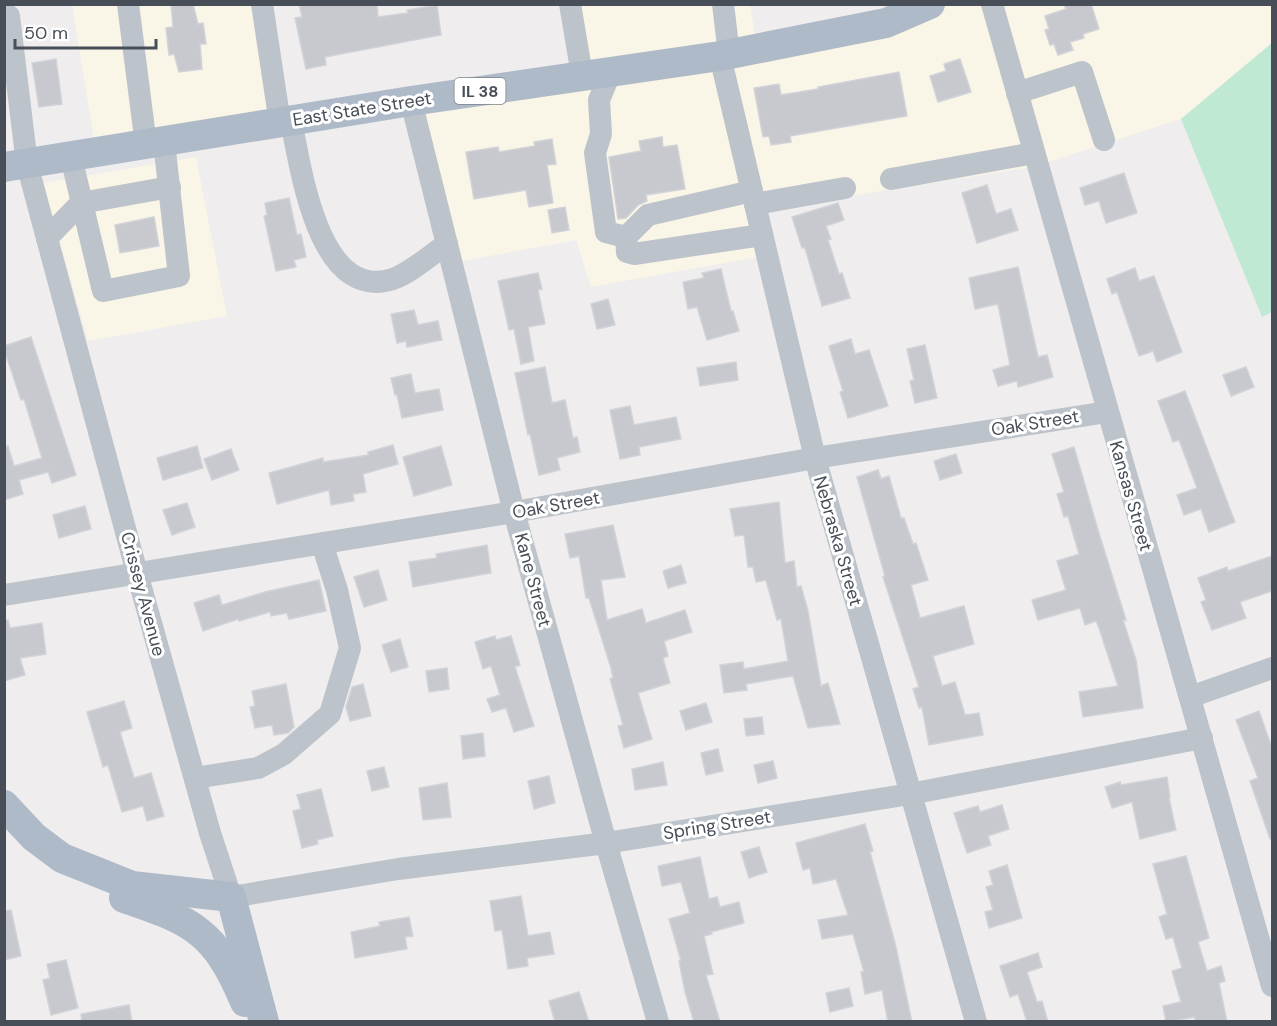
<svg xmlns="http://www.w3.org/2000/svg" width="1277" height="1026" font-family="'DM Sans',sans-serif">
  <style>
    .commercial { fill: #f9f5e7 }
    .green { fill: #bfe9d3 }
    .building { fill: #c7c9cf; stroke: #d1d3d8; stroke-width: 1.5 }
    .lines { fill: none; stroke-linecap: round; stroke-linejoin: round }
    .minor { stroke: #bdc3ca; stroke-width: 22 }
    .major { stroke: #afbac9; stroke-width: 30 }
    .labels { text-anchor: middle; stroke-width: 6; stroke-linejoin: round; paint-order: stroke }
    .shield { fill: #fff; stroke: #7e838a; stroke-width: 1.5 }
    .shield-label { font-size: 16px; font-weight: bold; fill: #474e58 }
    .street-label { font-size: 18px; fill: #474e58; stroke: #fff }
  </style>
  <rect width="100%" height="100%" fill="#efeded"/>
  <g class="commercial">
    <polygon points="72,5 257,5 275,119 95,147"/>
    <polygon points="574,5 750,5 757,46 585,71"/>
    <polygon points="935,5 987,5 1032,167 762,210 763,256 591,287 576,240 457,262 416,105"/>
    <polygon points="998,5 1272,5 1272,43 1181,119 1042,164"/>
    <polygon points="196,157 227,316 88,341 43,183"/>
  </g>
  <polygon class="green" points="1272,43 1272,312 1262,317 1181,119"/>
  <g class="building">
    <polygon points="171,4 193,4 198,24 203,23 206,44 200,44 202,69 179,72 174,54 169,55 166,28 173,27"/>
    <polygon points="299,4 377,4 378,17 408,13 407,10 437,5 441,35 325,57 326,65 306,69 295,18 302,17"/>
    <polygon points="1064,4 1091,4 1099,29 1083,34 1084,38 1070,42 1073,50 1058,55 1054,44 1050,45 1045,30 1049,29 1045,16 1066,9"/>
    <polygon points="56,59 62,104 39,107 32,63"/>
    <polygon points="960,59 971,92 938,102 930,76 946,71 944,64"/>
    <polygon points="899,72 907,116 790,136 791,142 771,145 769,136 763,137 754,88 779,84 781,95 818,89 818,87"/>
    <polygon points="662,137 663,147 677,145 685,189 646,195 647,201 638,205 626,218 618,219 609,157 641,151 639,141"/>
    <polygon points="552,139 556,164 547,165 553,203 529,207 526,190 474,199 466,152 498,147 499,152 535,146 534,142"/>
    <polygon points="1124,173 1137,213 1106,223 1099,201 1085,205 1080,188"/>
    <polygon points="987,185 996,214 1011,209 1018,230 977,243 962,193"/>
    <polygon points="289,198 297,235 301,234 306,257 294,260 296,267 276,271 264,216 267,215 265,203"/>
    <polygon points="838,203 844,220 826,226 831,239 828,240 839,274 842,273 850,298 822,306 805,248 802,248 792,217"/>
    <polygon points="565,207 569,230 552,233 548,210"/>
    <polygon points="154,217 159,246 120,253 115,225"/>
    <polygon points="1018,267 1038,357 1047,355 1053,377 1018,387 1017,381 998,386 993,370 1010,365 998,304 975,309 969,278"/>
    <polygon points="1135,268 1139,281 1154,276 1182,352 1157,362 1153,351 1139,356 1117,292 1112,294 1107,279"/>
    <polygon points="721,269 731,311 733,311 739,331 707,340 697,307 688,309 683,282 704,278 702,273"/>
    <polygon points="538,273 542,289 538,290 545,324 528,327 534,361 521,364 514,329 509,330 498,281"/>
    <polygon points="608,299 615,325 597,329 591,304"/>
    <polygon points="414,310 418,325 438,321 442,340 407,347 406,341 397,343 391,314"/>
    <polygon points="31,337 76,475 52,483 48,472 19,480 23,494 4,500 4,447 8,446 14,466 42,458 24,399 21,400 4,349 4,346"/>
    <polygon points="851,339 855,354 869,350 888,406 848,418 840,392 843,391 829,346"/>
    <polygon points="925,345 937,398 915,403 910,381 914,380 907,349"/>
    <polygon points="736,362 738,380 700,386 697,368"/>
    <polygon points="545,367 552,403 565,400 573,438 577,437 580,452 557,458 560,470 539,475 530,434 528,435 515,373"/>
    <polygon points="1246,367 1254,387 1231,396 1223,375"/>
    <polygon points="411,374 415,393 439,389 443,410 402,418 397,395 395,395 391,378"/>
    <polygon points="1185,391 1235,522 1209,532 1201,509 1184,515 1177,495 1197,488 1179,440 1173,442 1158,401"/>
    <polygon points="630,406 634,425 676,417 681,439 639,447 640,455 620,459 610,410"/>
    <polygon points="393,445 398,464 363,474 366,492 353,494 354,501 331,505 329,490 277,504 269,473 323,458 323,462 368,455 368,452"/>
    <polygon points="197,446 203,468 163,480 157,458"/>
    <polygon points="441,446 452,485 414,496 403,457"/>
    <polygon points="1074,447 1098,530 1126,620 1123,620 1136,660 1143,708 1083,717 1079,692 1118,686 1099,628 1096,621 1085,625 1080,608 1038,620 1032,600 1066,590 1057,561 1079,554 1068,516 1064,517 1057,494 1064,492 1052,454"/>
    <polygon points="231,449 239,470 212,480 204,459"/>
    <polygon points="956,454 962,473 940,480 934,461"/>
    <polygon points="878,470 881,479 889,476 901,518 904,518 913,544 916,543 928,580 911,585 920,618 964,606 974,644 933,656 942,686 955,682 965,715 979,713 983,735 929,745 922,707 919,708 913,689 919,687 883,577 885,576 857,477"/>
    <polygon points="779,502 785,563 794,561 797,587 801,586 808,611 821,686 828,683 840,724 808,728 793,676 746,684 747,690 724,693 720,665 743,662 744,669 788,661 781,619 777,620 766,580 756,582 753,567 748,567 744,535 735,536 730,509"/>
    <polygon points="187,503 195,527 172,535 163,510"/>
    <polygon points="85,506 91,529 59,538 53,515"/>
    <polygon points="613,525 625,577 601,580 607,620 642,609 646,623 685,610 692,632 664,641 668,656 663,658 670,683 638,693 652,739 624,748 618,726 623,725 610,679 613,678 611,668 589,598 586,598 579,556 570,558 565,534"/>
    <polygon points="487,545 491,573 413,587 409,562 437,558 436,554"/>
    <polygon points="1272,556 1272,591 1240,602 1246,618 1212,630 1201,602 1206,600 1198,578 1227,567 1228,571"/>
    <polygon points="681,565 686,583 668,588 663,571"/>
    <polygon points="378,570 387,600 364,607 354,577"/>
    <polygon points="319,580 326,611 289,619 287,613 271,616 270,612 239,621 238,619 203,631 194,603 219,595 222,605 265,592"/>
    <polygon points="4,620 8,620 10,628 42,623 46,654 20,658 25,675 4,681"/>
    <polygon points="495,636 496,640 511,636 520,665 515,667 534,726 514,732 506,708 492,712 487,699 500,695 491,666 483,669 475,642"/>
    <polygon points="400,639 408,667 391,672 382,645"/>
    <polygon points="447,668 449,689 429,692 426,671"/>
    <polygon points="286,684 294,727 288,733 274,735 272,725 255,728 250,707 255,706 252,691"/>
    <polygon points="363,684 371,716 350,721 346,707 352,687"/>
    <polygon points="124,701 132,728 120,732 134,778 151,773 164,816 147,821 143,806 122,812 108,765 103,767 87,712"/>
    <polygon points="706,703 712,722 686,730 680,711"/>
    <polygon points="1259,711 1272,748 1272,838 1270,839 1250,781 1258,778 1236,720"/>
    <polygon points="762,717 764,734 746,736 744,719"/>
    <polygon points="483,733 485,756 463,759 461,736"/>
    <polygon points="718,749 723,771 706,775 701,753"/>
    <polygon points="773,761 777,778 758,783 754,765"/>
    <polygon points="663,762 667,785 635,790 632,769"/>
    <polygon points="384,767 389,787 372,791 367,771"/>
    <polygon points="549,776 555,803 534,809 528,781"/>
    <polygon points="1167,777 1170,797 1169,798 1176,830 1140,839 1132,802 1112,808 1105,787 1120,782 1121,785"/>
    <polygon points="447,783 451,817 423,820 419,788"/>
    <polygon points="321,789 333,836 317,840 318,844 302,848 293,811 301,809 297,795"/>
    <polygon points="1002,805 1009,829 988,836 991,845 967,853 954,813 978,806 980,812"/>
    <polygon points="865,824 873,851 870,852 895,943 912,1022 888,1022 882,990 865,994 861,972 864,972 853,934 822,939 818,920 848,915 836,879 813,884 810,868 803,870 796,843"/>
    <polygon points="759,847 767,872 749,878 741,852"/>
    <polygon points="1186,856 1209,938 1198,942 1207,971 1221,966 1225,981 1219,983 1227,1022 1195,1022 1195,1017 1166,1022 1163,1006 1181,1002 1172,971 1182,968 1173,937 1166,939 1159,917 1167,914 1153,864"/>
    <polygon points="700,857 709,899 717,897 720,907 739,902 744,923 711,932 712,934 704,936 713,974 706,975 720,1022 694,1022 685,992 679,961 681,961 669,919 690,913 681,882 662,886 658,866"/>
    <polygon points="1007,865 1022,918 989,928 985,912 993,910 986,887 993,885 989,871"/>
    <polygon points="521,896 528,936 550,932 554,954 527,958 528,966 508,969 502,930 495,931 490,901"/>
    <polygon points="11,910 21,956 4,960 4,911"/>
    <polygon points="409,917 413,936 405,937 407,949 355,958 351,932 380,926 379,922"/>
    <polygon points="1038,953 1042,967 1027,972 1037,1002 1042,1001 1048,1022 1027,1022 1018,994 1010,997 1000,966"/>
    <polygon points="66,960 78,1008 51,1015 43,980 50,978 47,964"/>
    <polygon points="849,988 853,1006 830,1012 826,993"/>
    <polygon points="579,992 589,1022 555,1022 549,1001"/>
    <polygon points="129,1005 132,1022 82,1022 81,1014"/>
  </g>
  <g class="lines">
    <g class="minor">
      <polyline points="128,4 146,145"/>
      <polyline points="262,4 280,123"/>
      <polyline points="570,4 582,75"/>
      <polyline points="723,4 729,54"/>
      <polyline points="992,4 1272,986"/>
      <polyline points="9,16 27,164 137,573 210,833 231,897 398,869 606,843 910,794 1202,738"/>
      <polyline points="720,56 815,458 976,1022"/>
      <polyline points="611,71 599,100 601,134 595,153 606,232 626,237"/>
      <polyline points="1017,93 1082,72 1104,140"/>
      <polyline points="411,101 514,512 606,843 658,1022"/>
      <path d="M291 121C301 168 318 303 393 279 412 272 430 255 447 244"/>
      <polyline points="71,157 103,291 179,276 164,142"/>
      <polyline points="891,179 1034,153"/>
      <polyline points="752,191 648,215 626,237 627,252 634,254 762,235"/>
      <polyline points="755,204 845,188"/>
      <polyline points="47,238 81,203 170,187"/>
      <polyline points="4,595 514,512 815,458 1107,412"/>
      <polyline points="1190,697 1272,668"/>
      <polyline points="195,778 258,768 284,754 330,714 350,648 337,590 325,553 324,543"/>
    </g>
    <g class="major">
      <polyline points="4,167 411,101 720,56 886,23 930,4"/>
      <polyline points="4,805 34,837 62,858 132,886 231,897 264,1022"/>
      <path d="M124 898C193 921 216 932 245 1002"/>
    </g>
  </g>
  <g class="labels">
    <rect class="shield" x="454.5" y="78" width="51" height="26" rx="4.5"/>
    <g class="shield-label">
      <text x="480" y="97">IL 38</text>
    </g>
    <g class="street-label">
      <text transform="translate(362 109) rotate(-9)" y="6">East State Street</text>
      <text transform="translate(1035 423) rotate(-9)" y="6">Oak Street</text>
      <text transform="translate(1131 496) rotate(74)" y="6">Kansas Street</text>
      <text transform="translate(556 505) rotate(-10)" y="6">Oak Street</text>
      <text transform="translate(838 541) rotate(74)" y="6">Nebraska Street</text>
      <text transform="translate(533 580) rotate(75)" y="6">Kane Street</text>
      <text transform="translate(143 594) rotate(75)" y="6">Crissey Avenue</text>
      <text transform="translate(717 825) rotate(-9)" y="6">Spring Street</text>
    </g>
  </g>
  <rect width="1277" height="1026" fill="none" stroke="#474e58" stroke-width="12"/>
  <path d="M15 39v9h141v-9" fill="none" stroke="#474e58" stroke-width="3"/>
  <text x="24" y="39" font-size="18" fill="#474e58" stroke="#ffffff" stroke-width="4.5" paint-order="stroke">50 m</text>
</svg>
